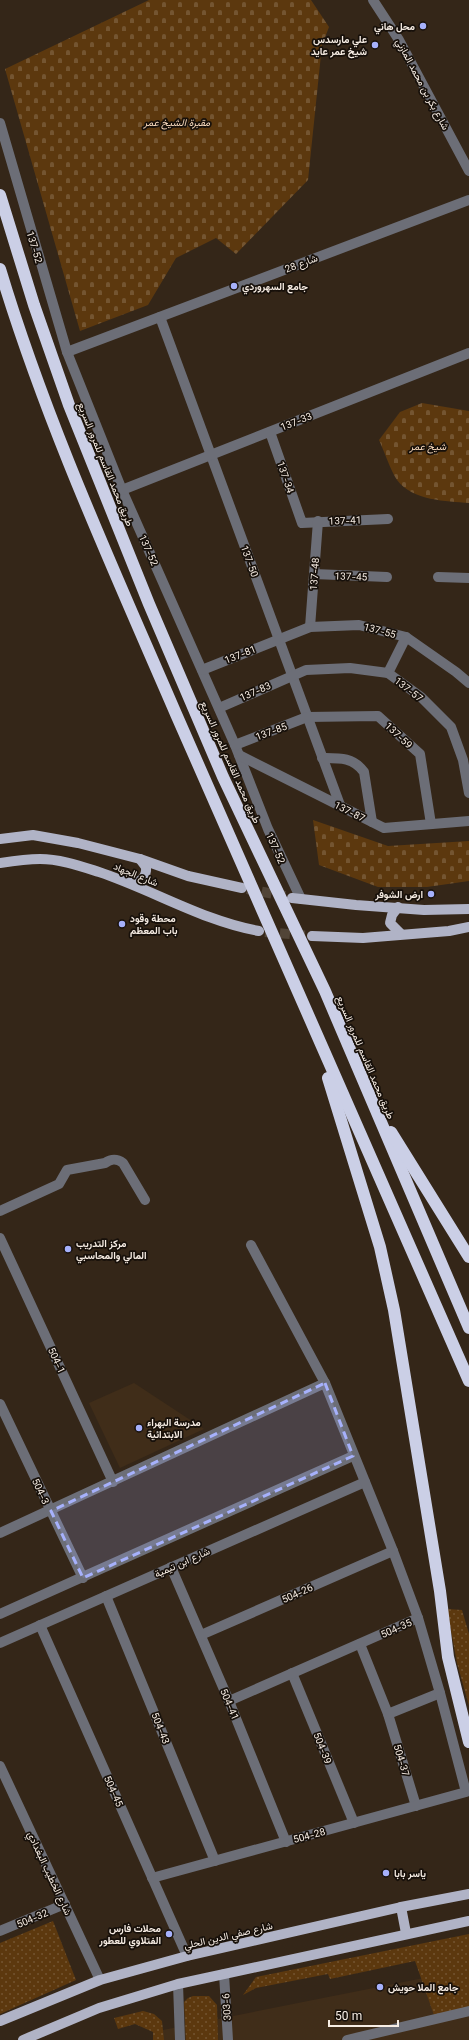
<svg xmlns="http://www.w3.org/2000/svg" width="469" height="2040" font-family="Georgia,Vazirmatn,serif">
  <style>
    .built { fill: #402d19 }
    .grass { fill: url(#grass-dots) }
    .cemetery { fill: url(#cemetery-stones) }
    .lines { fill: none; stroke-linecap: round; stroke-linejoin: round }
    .major-tunnel { stroke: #514437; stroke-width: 10; stroke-dasharray: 10 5; stroke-linecap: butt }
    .minor { stroke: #6c6e77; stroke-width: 10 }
    .major { stroke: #b0b3c6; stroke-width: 10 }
    .highway { stroke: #cbcfe6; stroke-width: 12 }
    .marked { fill: #a6b1fc; fill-opacity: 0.2; stroke: #a6b1fc; stroke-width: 3; stroke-dasharray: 8 5; stroke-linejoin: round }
    .poi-dot { fill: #a6b1fc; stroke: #17100a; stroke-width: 1.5 }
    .labels { text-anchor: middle; stroke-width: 3.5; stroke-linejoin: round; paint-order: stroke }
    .poi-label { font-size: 10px; font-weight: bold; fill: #f7ede4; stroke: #17100a; text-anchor: start }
    .street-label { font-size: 10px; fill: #f7ede4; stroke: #17100a }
    .park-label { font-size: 10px; font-style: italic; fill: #f8d9bc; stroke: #17100a }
  </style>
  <defs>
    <pattern id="grass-dots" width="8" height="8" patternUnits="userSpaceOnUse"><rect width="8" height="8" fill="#5c380e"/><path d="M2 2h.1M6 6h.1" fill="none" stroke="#745531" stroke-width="1.8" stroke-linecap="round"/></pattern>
    <pattern id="cemetery-stones" width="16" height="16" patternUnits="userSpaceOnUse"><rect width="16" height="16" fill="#5c380e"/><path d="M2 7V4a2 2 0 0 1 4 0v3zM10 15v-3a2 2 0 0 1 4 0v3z" fill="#745531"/></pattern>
  </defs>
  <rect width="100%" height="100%" fill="#342618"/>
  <g class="built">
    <polygon points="134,1383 204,1429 120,1468 89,1403"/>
    <polygon points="469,1969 469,2040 153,2040 153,2032"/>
  </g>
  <g class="grass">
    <polygon points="447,1609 462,1610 469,1634 469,1706 457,1663"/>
    <polygon points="53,1921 76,1980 0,2014 0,1943"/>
    <polygon points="469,1934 469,2008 435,2018 415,1961 330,1979 328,1974 256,1988 243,1995 256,1977"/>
    <polygon points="193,1996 209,1996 217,2005 218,2040 186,2040 184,2002 188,1998"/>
    <polygon points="143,2011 154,2014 162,2021 164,2040 153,2040 153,2032 135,2024 118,2029 114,2018"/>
  </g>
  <g class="cemetery">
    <polygon points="149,0 311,0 329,27 322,45 308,180 236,254 216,238 176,258 148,305 80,331 5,69"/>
    <path d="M422 403 469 411V503C446 501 413 501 397 480 390 469 385 453 379 440L400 412Z"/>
    <polygon points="313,820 388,846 469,841 469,881 427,887 378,887 319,865"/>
  </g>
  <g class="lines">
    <g class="major-tunnel">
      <polyline points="247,889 285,896"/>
      <polyline points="265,932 312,936"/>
    </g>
    <g class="minor">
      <polyline points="373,0 399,40 469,171"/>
      <polyline points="0,123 67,352 122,490 235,745 268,829 301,899"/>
      <polyline points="160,317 340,805"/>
      <polyline points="67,352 469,200"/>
      <polyline points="270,432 302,523 388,519"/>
      <polyline points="122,490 469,353"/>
      <polyline points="314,574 387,577"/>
      <polyline points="438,577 469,578"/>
      <polyline points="310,627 318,521"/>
      <polyline points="202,670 310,627 359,625 406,637 456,672 469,683"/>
      <polyline points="388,673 406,637"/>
      <polyline points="219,708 306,670 350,668 388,673 421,697 451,727 463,760 469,793"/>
      <polyline points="235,745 307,717 378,716 420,754 431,824"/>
      <polyline points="239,755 384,828 469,821"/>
      <path d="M322 758C339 758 353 757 364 772L372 822"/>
      <path d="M0 1211 59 1184 67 1170 105 1163C111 1159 116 1158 123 1163L145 1200"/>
      <polyline points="0,1238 113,1482"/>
      <polyline points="0,1404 83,1578"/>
      <polyline points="0,1533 325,1383"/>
      <polyline points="171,1567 229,1701 286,1842"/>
      <polyline points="106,1596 215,1861"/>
      <polyline points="0,1614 353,1456"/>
      <polyline points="40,1625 187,1956"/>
      <polyline points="201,1635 393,1551"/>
      <polyline points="0,1643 365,1482"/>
      <polyline points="360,1644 388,1714 416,1806"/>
      <polyline points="292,1673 354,1823"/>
      <polyline points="229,1701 418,1618 393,1551 325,1383 251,1245"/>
      <polyline points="388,1714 440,1693"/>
      <polyline points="0,1766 100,1980"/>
      <polyline points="152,1878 466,1792 440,1693 418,1618"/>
      <polyline points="0,1931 65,1904"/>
      <polyline points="224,1974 228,2040"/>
      <polyline points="178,1984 180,2040"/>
      <polyline points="347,2040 469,2011"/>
    </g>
    <g class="major">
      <polyline points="0,839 33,835 78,843 140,859 188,876 242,888"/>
      <path d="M0 863C13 861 27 859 40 859 60 859 80 866 99 872 153 890 203 921 259 931"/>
      <path d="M130 882C140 884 147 877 146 867L140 859"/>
      <polyline points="292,898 356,905 424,910 469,909"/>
      <polyline points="398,907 392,915 390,923 401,934"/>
      <polyline points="312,936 363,938 449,931 469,927"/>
      <polyline points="401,1907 406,1933"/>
      <polyline points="0,2021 100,1980 187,1956 401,1907 469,1894"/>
      <polyline points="23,2040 99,2008 178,1984 469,1921"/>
    </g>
    <g class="highway">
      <polyline points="0,195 34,305 69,405 149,604 223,777 325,991 469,1328"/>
      <path d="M0 269C46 422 113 568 176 714 273 937 372 1158 469 1381"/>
      <polyline points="328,1078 380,1247 394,1310 440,1591 448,1657 469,1742"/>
      <polyline points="391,1132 469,1257"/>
    </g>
  </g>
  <path class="marked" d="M325 1383 353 1456 83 1578 51 1511Z"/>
  <g class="poi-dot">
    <circle cx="423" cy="26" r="4"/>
    <circle cx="375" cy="45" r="4"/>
    <circle cx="234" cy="286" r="4"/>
    <circle cx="431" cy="894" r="4"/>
    <circle cx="122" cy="924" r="4"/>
    <circle cx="68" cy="1249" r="4"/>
    <circle cx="139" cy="1428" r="4"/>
    <circle cx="386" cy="1873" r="4"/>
    <circle cx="169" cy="1934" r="4"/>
    <circle cx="380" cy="1987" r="4"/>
  </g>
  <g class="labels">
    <g class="poi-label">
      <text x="415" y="30" text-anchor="end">محل هاني</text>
      <text x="367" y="43" text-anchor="end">علي مارسدس<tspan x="367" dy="12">شيخ عمر عايد</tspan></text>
      <text x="242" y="290">جامع السهروردي</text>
      <text x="423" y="898" text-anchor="end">ارض الشوفر</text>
      <text x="130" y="922">محطة وقود<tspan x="130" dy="12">باب المعظم</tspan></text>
      <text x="76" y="1247">مركز التدريب<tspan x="76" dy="12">المالي والمحاسبي</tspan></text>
      <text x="147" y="1426">مدرسة البهراء<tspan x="147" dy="12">الابتدائية</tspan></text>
      <text x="394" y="1877">ياسر بابا</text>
      <text x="161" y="1932" text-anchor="end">محلات فارس<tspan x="161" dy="12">الفتلاوي للعطور</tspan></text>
      <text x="388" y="1991">جامع الملا حويش</text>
    </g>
    <g class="street-label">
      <text transform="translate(423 84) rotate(62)" y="4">شارع بكر بن محمد المازني</text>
      <text transform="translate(35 247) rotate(73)" y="4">137-52</text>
      <text transform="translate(301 263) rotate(-21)" y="4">شارع 28</text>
      <text transform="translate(296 421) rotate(-22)" y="4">137-33</text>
      <text transform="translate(106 464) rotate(68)" y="4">طريق محمد القاسم للمرور السريع</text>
      <text transform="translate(286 477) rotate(71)" y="4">137-34</text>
      <text transform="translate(345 520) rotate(-2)" y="4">137-41</text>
      <text transform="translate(149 550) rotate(66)" y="4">137-52</text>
      <text transform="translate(250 561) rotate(70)" y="4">137-50</text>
      <text transform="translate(314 574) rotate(-86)" y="4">137-48</text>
      <text transform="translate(351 576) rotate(2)" y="4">137-45</text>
      <text transform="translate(380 630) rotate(15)" y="4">137-55</text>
      <text transform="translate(240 654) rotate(-22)" y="4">137-81</text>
      <text transform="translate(409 689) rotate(38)" y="4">137-57</text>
      <text transform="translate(255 691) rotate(-24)" y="4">137-83</text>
      <text transform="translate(271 731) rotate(-21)" y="4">137-85</text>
      <text transform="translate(399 735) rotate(43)" y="4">137-59</text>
      <text transform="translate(231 762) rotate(66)" y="4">طريق محمد القاسم للمرور السريع</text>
      <text transform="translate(350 811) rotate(27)" y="4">137-87</text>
      <text transform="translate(276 848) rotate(66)" y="4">137-52</text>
      <text transform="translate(136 874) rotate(22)" y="4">شارع الجهاد</text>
      <text transform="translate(366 1057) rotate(67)" y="4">طريق محمد القاسم للمرور السريع</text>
      <text transform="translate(57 1360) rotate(65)" y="4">504-1</text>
      <text transform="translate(41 1491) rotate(65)" y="4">504-3</text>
      <text transform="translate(182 1562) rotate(-24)" y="4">شارع ابن تيمية</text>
      <text transform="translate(297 1593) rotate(-24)" y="4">504-26</text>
      <text transform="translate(396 1628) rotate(-24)" y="4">504-35</text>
      <text transform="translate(230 1704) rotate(67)" y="4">504-41</text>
      <text transform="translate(161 1728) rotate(68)" y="4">504-43</text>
      <text transform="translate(323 1748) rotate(68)" y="4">504-39</text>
      <text transform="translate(402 1760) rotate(73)" y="4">504-37</text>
      <text transform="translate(114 1791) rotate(66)" y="4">504-45</text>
      <text transform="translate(309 1835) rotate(-15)" y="4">504-28</text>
      <text transform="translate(50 1873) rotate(65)" y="4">شارع الخطيب البغدادي</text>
      <text transform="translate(32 1918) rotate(-23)" y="4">504-32</text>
      <text transform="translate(228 1935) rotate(-13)" y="4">شارع صفي الدين الحلي</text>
      <text transform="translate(226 2007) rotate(-93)" y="4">303-6</text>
    </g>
    <g class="park-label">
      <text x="177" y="126">مقبرة الشيخ عمر</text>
      <text x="428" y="450">شيخ عمر</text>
    </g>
  </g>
  <path d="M329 2020v6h69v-6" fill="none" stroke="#f7ede4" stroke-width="2"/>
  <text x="335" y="2020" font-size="12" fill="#f7ede4" stroke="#17100a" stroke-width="3" paint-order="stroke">50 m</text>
</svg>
